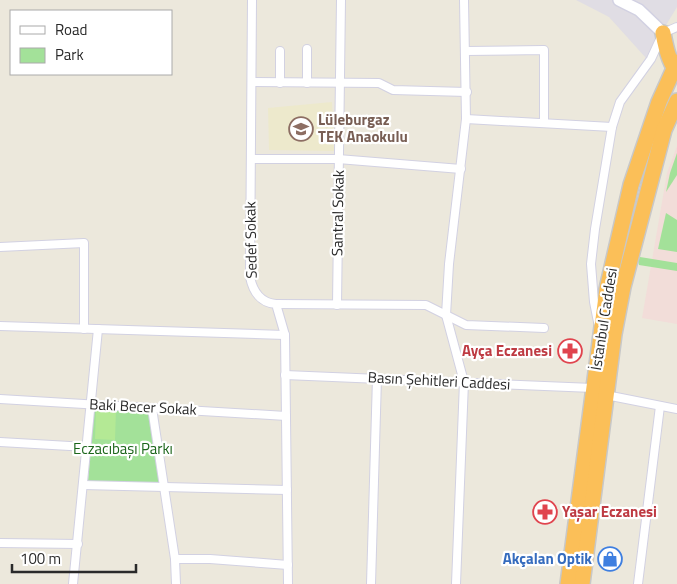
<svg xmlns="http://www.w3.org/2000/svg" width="677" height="584" font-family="'Titillium Web',sans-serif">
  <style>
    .industrial { fill: #e0dde4 }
    .education { fill: #ede9cc }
    .medical { fill: #f2ddd9 }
    .green { fill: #a3e199 }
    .pitch { fill: #b4e995 }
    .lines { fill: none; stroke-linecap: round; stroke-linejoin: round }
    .street-casing { stroke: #d2d1e2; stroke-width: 10 }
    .secondary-casing { stroke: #d2d1e2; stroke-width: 14 }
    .highway-casing { stroke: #c8c8c8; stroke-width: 18 }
    .street { stroke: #fff; stroke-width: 8 }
    .secondary { stroke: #fff; stroke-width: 11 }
    .highway { stroke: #fbbf58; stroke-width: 15 }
    .labels { text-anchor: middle; stroke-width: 4.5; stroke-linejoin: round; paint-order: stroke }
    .education-label { font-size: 15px; font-weight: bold; fill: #785e54; stroke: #fff; text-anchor: start }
    .street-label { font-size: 15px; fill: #2a2a2a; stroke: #fff }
    .health-label { font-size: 15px; font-weight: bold; fill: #be3a42; stroke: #fff; text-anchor: end }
    .park-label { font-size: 15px; fill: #1c661b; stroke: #fff }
    .shop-label { font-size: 15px; font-weight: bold; fill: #366cbe; stroke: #fff; text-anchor: end }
  </style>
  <rect width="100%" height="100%" fill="#ece8dc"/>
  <polygon class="industrial" points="576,0 677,0 677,7 646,58 609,17"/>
  <polygon class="education" points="332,102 334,151 269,150 268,108"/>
  <polygon class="medical" points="677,146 677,324 642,318 667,173"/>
  <g class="green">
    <polygon points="677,153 677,175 666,192 670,173"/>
    <polygon points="666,213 677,220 677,252 658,249"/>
    <polygon points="640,257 677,263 677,271 639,265 638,261"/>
    <polygon points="94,406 149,411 160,484 88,481"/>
  </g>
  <polygon class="pitch" points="96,408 116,409 115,440 95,439"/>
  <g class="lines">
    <g class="street-casing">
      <g id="street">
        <path d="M252 0 250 277C253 292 261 303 276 304L285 335 288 584"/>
        <polyline points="307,49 307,83"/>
        <polyline points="466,51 544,50 544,123"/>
        <polyline points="252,82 379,83 393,90 467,92"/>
        <polyline points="280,83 280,51"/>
        <polyline points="466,119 612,127"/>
        <polyline points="251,159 338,159 461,169"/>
        <polyline points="0,247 84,243 84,329"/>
        <polyline points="276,304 426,305 466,325 544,328"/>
        <polyline points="337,305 341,0"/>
        <polyline points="598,322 594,302 591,264 595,229 612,127 620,102 651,59 663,33 677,27"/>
        <polyline points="0,326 285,335"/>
        <polyline points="285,375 593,388"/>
        <polyline points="606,395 677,409"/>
        <polyline points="0,399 286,416"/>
        <polyline points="152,408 175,559 176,584"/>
        <polyline points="0,442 87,447"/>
        <polyline points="83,485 287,490"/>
        <polyline points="0,543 78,544"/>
        <polyline points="175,559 210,559 288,565"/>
        <polyline points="73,584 98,329"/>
        <polyline points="371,584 377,378"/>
        <polyline points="456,584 464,382 446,315 449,264 466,119 464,0"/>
        <polyline points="638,584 660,406"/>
      </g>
    </g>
    <g class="secondary-casing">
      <polyline id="secondary" points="619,0 639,10 663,33"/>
    </g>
    <g class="highway-casing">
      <g id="highway">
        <path d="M663 33C665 44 669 64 677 71"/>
        <polyline points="568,584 607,289 631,185 659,102 677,62"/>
        <polyline points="582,584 614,334 623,287 664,130 677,101"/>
      </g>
    </g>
    <use href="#street" class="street"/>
    <use href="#secondary" class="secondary"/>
    <use href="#highway" class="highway"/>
  </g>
  <defs>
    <g id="school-ring" transform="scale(1.25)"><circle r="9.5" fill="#fff" stroke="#8d6e63" stroke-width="1.5"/><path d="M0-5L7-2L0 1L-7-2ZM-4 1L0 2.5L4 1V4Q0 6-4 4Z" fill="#8d6e63"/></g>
    <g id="pharmacy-ring" transform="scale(1.25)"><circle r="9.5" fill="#fff" stroke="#e0444e" stroke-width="1.5"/><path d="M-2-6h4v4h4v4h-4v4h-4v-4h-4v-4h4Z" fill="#e0444e"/></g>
    <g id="shop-ring" transform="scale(1.25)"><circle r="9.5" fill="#fff" stroke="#3f7fe0" stroke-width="1.5"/><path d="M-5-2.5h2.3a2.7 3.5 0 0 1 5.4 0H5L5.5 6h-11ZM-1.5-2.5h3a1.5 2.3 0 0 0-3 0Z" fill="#3f7fe0"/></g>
  </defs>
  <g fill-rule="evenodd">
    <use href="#school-ring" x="301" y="129"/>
    <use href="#pharmacy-ring" x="570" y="351"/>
    <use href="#pharmacy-ring" x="545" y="512"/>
    <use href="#shop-ring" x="610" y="559"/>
  </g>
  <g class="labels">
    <g class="education-label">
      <text x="318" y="125">Lüleburgaz<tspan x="318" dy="17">TEK Anaokulu</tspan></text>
    </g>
    <g class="street-label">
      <text transform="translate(338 213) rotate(-89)" y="5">Santral Sokak</text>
      <text transform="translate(251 240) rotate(-91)" y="5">Sedef Sokak</text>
      <text transform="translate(604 319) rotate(-81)" y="5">İstanbul Caddesi</text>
      <text transform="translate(439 381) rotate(3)" y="5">Basın Şehitleri Caddesi</text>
      <text transform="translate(143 407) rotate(3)" y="5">Baki Becer Sokak</text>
    </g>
    <g class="health-label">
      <text x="552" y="356">Ayça Eczanesi</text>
      <text x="562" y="517" text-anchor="start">Yaşar Eczanesi</text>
    </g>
    <g class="park-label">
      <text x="123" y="454">Eczacıbaşı Parkı</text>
    </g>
    <g class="shop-label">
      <text x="592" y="564">Akçalan Optik</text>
    </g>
  </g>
  <rect x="10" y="10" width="162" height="65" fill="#ffffff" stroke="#aaaaaa"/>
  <rect x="20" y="26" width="25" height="8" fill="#ffffff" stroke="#aaaaaa"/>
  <text x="55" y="35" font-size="15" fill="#2a2a2a">Road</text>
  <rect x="20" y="48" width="25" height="15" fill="#a3e199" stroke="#aaaaaa"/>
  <text x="55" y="60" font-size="15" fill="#2a2a2a">Park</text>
  <path d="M12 564v8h124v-8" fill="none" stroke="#2a2a2a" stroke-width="2.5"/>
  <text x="20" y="564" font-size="15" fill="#2a2a2a" stroke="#ffffff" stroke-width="4" paint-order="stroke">100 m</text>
</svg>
